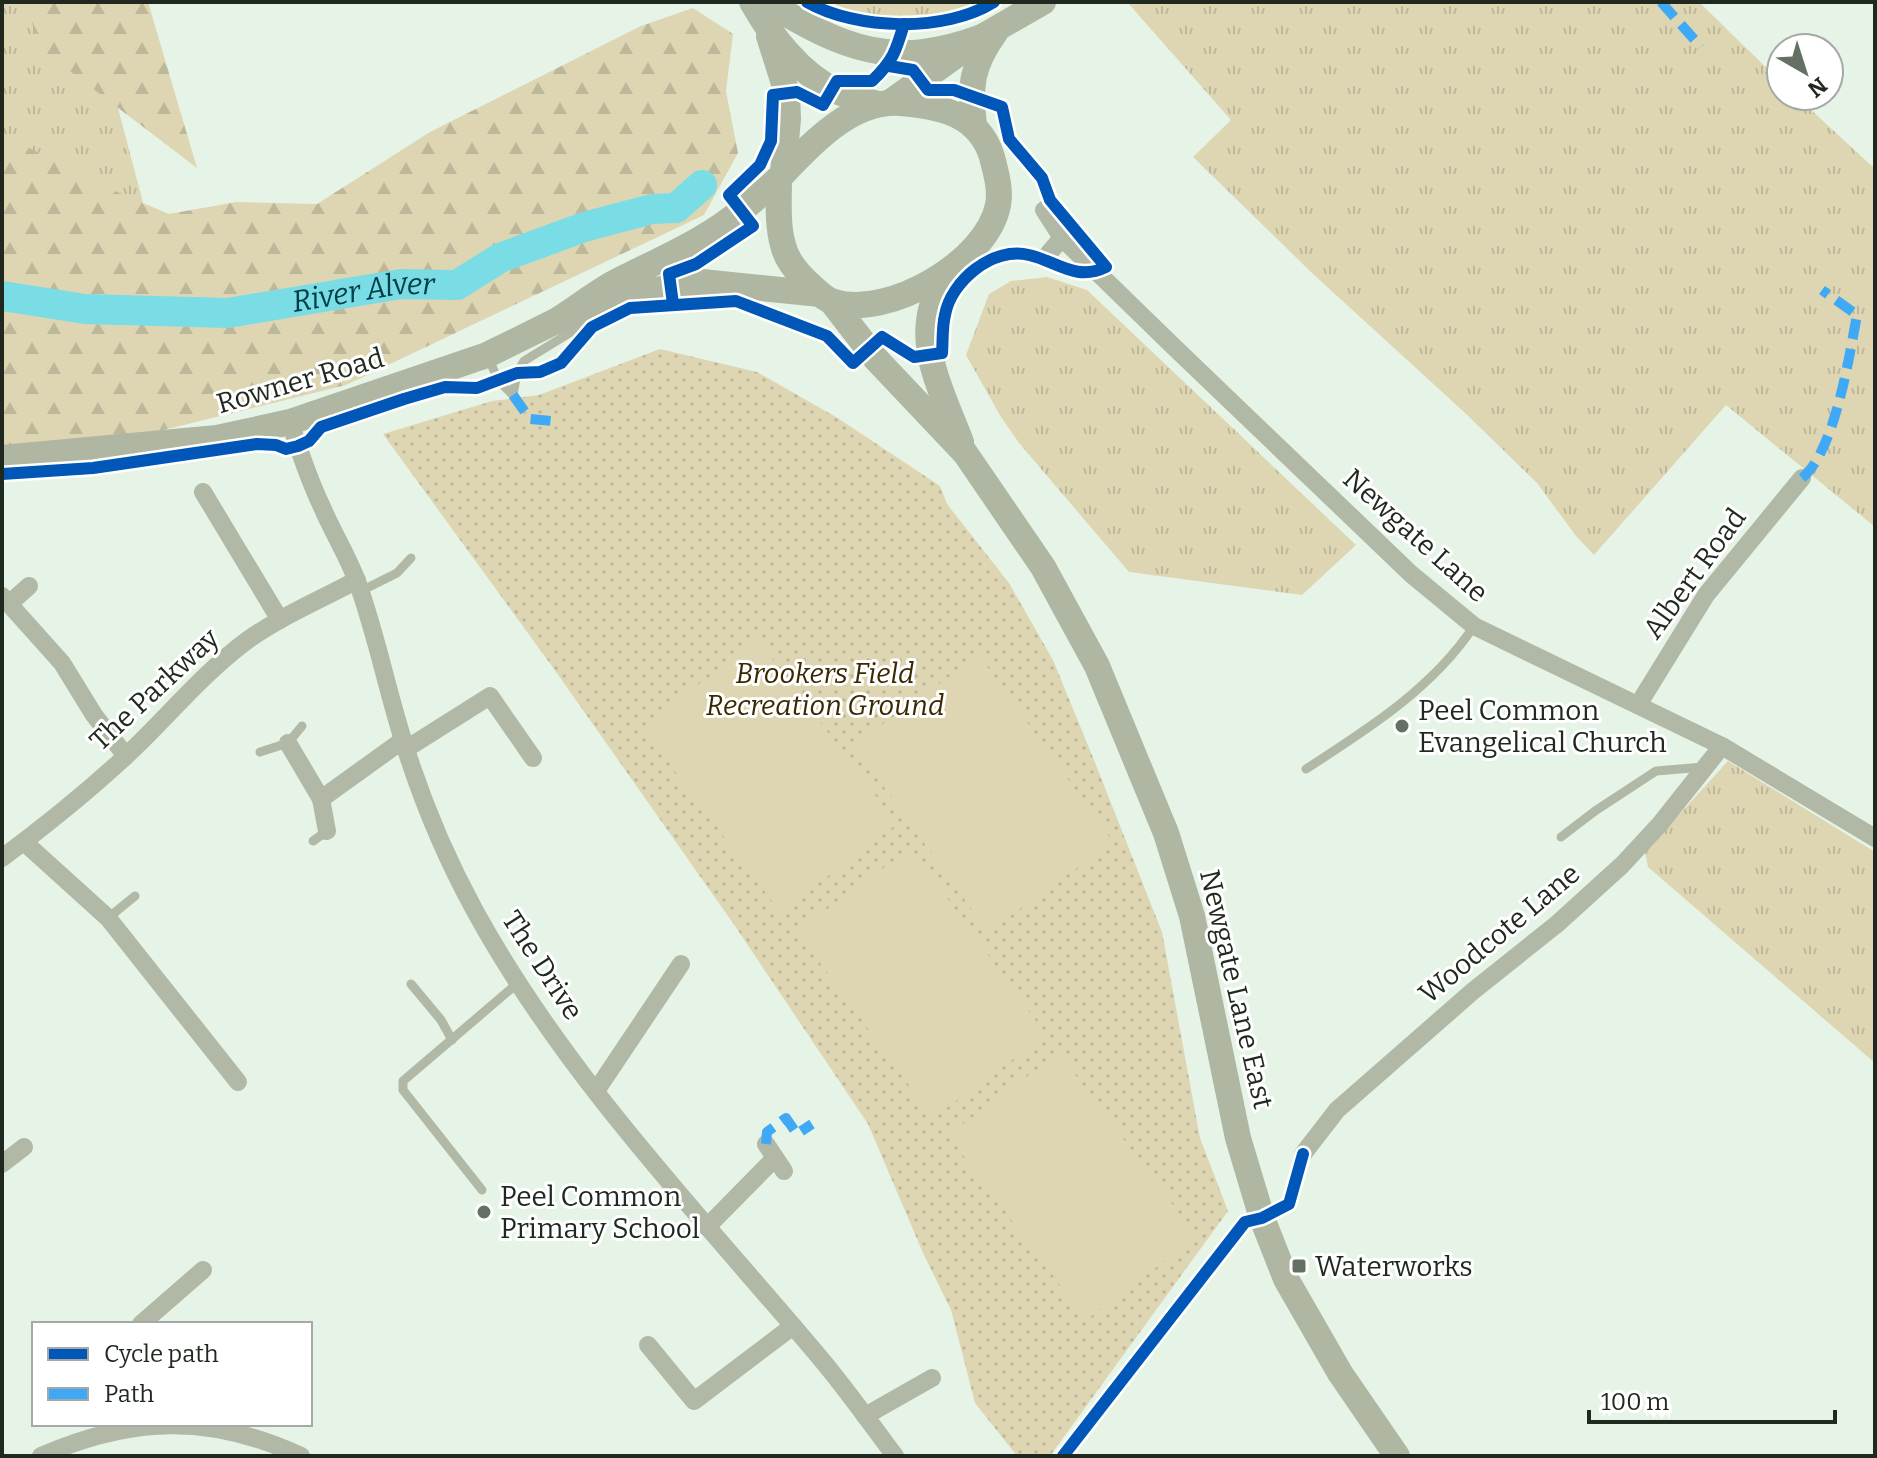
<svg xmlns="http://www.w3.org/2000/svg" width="1877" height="1458" font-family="Bitter,serif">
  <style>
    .grass { fill: url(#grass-tufts) }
    .forest { fill: url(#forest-firs) }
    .park { fill: url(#park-dots) }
    .garden { fill: #ded6b3 }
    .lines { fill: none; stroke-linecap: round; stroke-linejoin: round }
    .river { stroke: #7adce5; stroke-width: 30 }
    .service { stroke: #b2b8a6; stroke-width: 9 }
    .minor { stroke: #b2b8a6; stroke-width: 18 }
    .secondary { stroke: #afb6a1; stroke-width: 26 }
    .quiet { stroke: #3fa9f5; stroke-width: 10; stroke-dasharray: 20 10; stroke-linecap: butt }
    .cycleway-casing { stroke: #fff; stroke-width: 17 }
    .cycleway { stroke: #0057b8; stroke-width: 12 }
    .poi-dot { fill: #657065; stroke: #fff; stroke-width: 3 }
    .labels { text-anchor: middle; stroke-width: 6; stroke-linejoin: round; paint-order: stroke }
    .street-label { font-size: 28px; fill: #1f291f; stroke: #fff }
    .park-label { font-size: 28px; font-style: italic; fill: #392801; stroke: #fff }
    .poi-label { font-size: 28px; fill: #1f291f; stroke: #fff; text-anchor: start }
    .water-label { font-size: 30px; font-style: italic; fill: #003f47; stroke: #fff }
  </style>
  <defs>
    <pattern id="grass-tufts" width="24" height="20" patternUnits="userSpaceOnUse" patternTransform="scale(2)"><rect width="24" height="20" fill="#ded6b3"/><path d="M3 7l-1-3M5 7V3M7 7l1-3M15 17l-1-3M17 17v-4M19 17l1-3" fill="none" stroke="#beb89a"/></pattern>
    <pattern id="forest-firs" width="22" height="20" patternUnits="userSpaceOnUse" patternTransform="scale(2)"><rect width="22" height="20" fill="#ded6b3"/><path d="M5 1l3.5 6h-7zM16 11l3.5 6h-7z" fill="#beb89a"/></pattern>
    <pattern id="park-dots" width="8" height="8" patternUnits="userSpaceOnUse" patternTransform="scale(2)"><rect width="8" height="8" fill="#ded6b3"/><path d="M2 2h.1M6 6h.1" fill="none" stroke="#beb89a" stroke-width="1.8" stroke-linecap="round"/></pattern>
  </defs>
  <rect width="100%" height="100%" fill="#e6f4e7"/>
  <g class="grass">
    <polygon points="2,2 90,2 174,320 2,308"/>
    <path d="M831 2H975C932 22 873 25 831 2Z"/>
    <polygon points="1127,2 1699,2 1781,82 1781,96 1796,96 1875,169 1875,527 1726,405 1594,555 1576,536 1537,483 1464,412 1313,274 1193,157 1231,120"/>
    <polygon points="1047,277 1087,290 1356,545 1302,595 1129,572 1019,443 1001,417 966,355 989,294 1011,281"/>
    <polygon points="1728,761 1875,852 1875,1063 1648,867 1645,852"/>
  </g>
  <g class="forest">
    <polygon points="24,2 148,2 197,168 42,50"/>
    <polygon points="693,8 733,34 726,91 738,153 704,215 346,385 86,449 2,449 4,135 110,189 169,214 236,202 317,204 430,132 641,26"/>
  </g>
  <polygon class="park" points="660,349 757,372 836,417 940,486 947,504 1009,583 1053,660 1094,760 1162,932 1200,1138 1228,1211 1050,1456 1017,1456 975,1403 951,1310 923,1253 868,1124 735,926 554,669 383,434 492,401 539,395"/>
  <g class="garden">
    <polygon points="758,640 897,824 780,912 642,727"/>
    <polygon points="979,655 1113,842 988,932 854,745"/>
    <polygon points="911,848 1046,1035 933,1118 797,931"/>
    <polygon points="1059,1053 1197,1237 1086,1320 948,1135"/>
  </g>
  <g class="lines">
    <path class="river" id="s1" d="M2 296 85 309 228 313 401 284 457 285 500 258 584 227 652 209 676 208 702 185"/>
    <g class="service">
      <polyline points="489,359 498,380 513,395"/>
      <polyline points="513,395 517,373 524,361 589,321"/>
      <polyline points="361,591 397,573 411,558"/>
      <polyline points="260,752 288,743 302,726"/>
      <path d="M1306 769C1368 729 1433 688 1474 626"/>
      <polyline points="1561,837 1595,811 1656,771 1704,767"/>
      <polyline points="313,841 327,831"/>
      <polyline points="108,918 135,896"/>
      <polyline points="411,984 441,1020 452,1040"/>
      <polyline points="482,1190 403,1090 403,1081 519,982"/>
    </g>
    <g class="minor">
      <polyline points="1044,210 1062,238 1173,346 1411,574 1474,626 1722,746 1875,838"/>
      <polyline points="1049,253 1062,238"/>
      <path d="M290 422C299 450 309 480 322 507 333 533 349 558 358 584 377 637 387 690 404 743 422 801 446 858 475 911 566 1077 700 1215 821 1359 847 1390 871 1424 895 1456"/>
      <polyline points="203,492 280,620"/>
      <polyline points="2,596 62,663 94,715 126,756"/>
      <polyline points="9,604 29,586"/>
      <polyline points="1638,705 1706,595 1802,478"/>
      <polyline points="288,743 321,799 327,831"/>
      <polyline points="406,749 490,696 533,758"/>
      <polyline points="321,799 403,740"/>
      <polyline points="24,842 108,918 238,1082"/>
      <path d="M2 858C45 826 86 793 125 757 166 719 200 676 245 642 279 617 320 600 357 580"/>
      <polyline points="596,1091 681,964"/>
      <polyline points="766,1144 784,1171"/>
      <polyline points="1303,1154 1337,1110 1473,991 1557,924 1622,865 1660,824 1722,746"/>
      <polyline points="2,1164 24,1147"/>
      <polyline points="707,1227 775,1158"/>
      <polyline points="141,1324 203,1270"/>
      <polyline points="648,1345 694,1401 793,1326"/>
      <polyline points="865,1416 932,1378"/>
      <path d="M41 1456C133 1416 210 1414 301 1456"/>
    </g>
    <g class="secondary">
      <path d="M752 2C771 36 801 75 836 91 849 97 864 100 878 104"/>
      <path d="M767 2C843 49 894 70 982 37"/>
      <polyline points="769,36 787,93 788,119 783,173"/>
      <polyline points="889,103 982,37 1043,2"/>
      <path d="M974 125C969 86 972 65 995 33"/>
      <path d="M951 269C945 280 937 291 933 303 917 350 945 399 961 442"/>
      <polyline points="832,302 876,359 965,453 1043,567 1097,666 1166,833 1192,916 1238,1138 1262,1218 1286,1279 1340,1373 1397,1456"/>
      <path d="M556 321C575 309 593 295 612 284 656 261 706 241 743 209 756 198 769 188 780 177 811 144 851 100 900 103 940 106 979 114 992 157 996 173 1001 189 998 205 987 262 888 319 834 302 823 299 813 287 805 280 795 270 786 259 783 245 777 224 779 200 779 178"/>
      <polyline points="2,458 217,438 290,422 487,355 556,321 632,294 702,282 820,294"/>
    </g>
    <g class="quiet">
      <polyline points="1661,2 1701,47"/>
      <polyline points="513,395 530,419 552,421"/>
      <path d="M1802 478C1835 451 1849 357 1857 315L1822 290"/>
      <polyline points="766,1144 767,1132 786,1118 797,1134 812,1124"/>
    </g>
    <g class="cycleway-casing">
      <g id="cycleway">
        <path d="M807 2C856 30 945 33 994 2"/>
        <path d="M673 304 669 274 696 264 753 226 729 195 760 165 771 141 773 95 797 92 823 105 837 81H872C893 61 896 51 904 24"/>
        <path d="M2 474 93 468 257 444 276 445 286 449 298 446 309 441 321 427 404 399 445 387 477 388 517 373 540 372 561 363 592 327 630 308 736 301 827 336 853 363 882 337 914 357 942 353C943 340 942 327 945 315 951 281 993 246 1029 255 1056 261 1076 282 1106 267L1050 200 1042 178 1009 139 1002 107 954 90H928L913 70 889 66"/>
        <polyline points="1063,1456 1245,1222 1262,1218 1289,1204 1303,1154"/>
      </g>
    </g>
    <use href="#cycleway" class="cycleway"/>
  </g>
  <g class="poi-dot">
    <circle cx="1402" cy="726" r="8"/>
    <circle cx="484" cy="1212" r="8"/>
    <rect x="1291" y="1258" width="16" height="16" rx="4"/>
  </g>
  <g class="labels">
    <g class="street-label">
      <text transform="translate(300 380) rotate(-16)" y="10">Rowner Road</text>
      <text transform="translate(1416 535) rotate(42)" y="10">Newgate Lane</text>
      <text transform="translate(1694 573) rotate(-54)" y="10">Albert Road</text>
      <text transform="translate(154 689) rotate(-43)" y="10">The Parkway</text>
      <text transform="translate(1499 933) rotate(-40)" y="10">Woodcote Lane</text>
      <text transform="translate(543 965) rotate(57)" y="10">The Drive</text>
      <text transform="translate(1237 989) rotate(77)" y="10">Newgate Lane East</text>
    </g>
    <g class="park-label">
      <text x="825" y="683">Brookers Field<tspan x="825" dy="32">Recreation Ground</tspan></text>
    </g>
    <g class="poi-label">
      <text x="1418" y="720">Peel Common<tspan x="1418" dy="32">Evangelical Church</tspan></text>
      <text x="500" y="1206">Peel Common<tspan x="500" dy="32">Primary School</tspan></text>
      <text x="1315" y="1276">Waterworks</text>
    </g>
    <g class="water-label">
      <text dy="10" stroke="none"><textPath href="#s1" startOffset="364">River Alver</textPath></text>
    </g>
  </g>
  <rect width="1877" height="1458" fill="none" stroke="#1f291f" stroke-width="8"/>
  <rect x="32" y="1322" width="280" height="104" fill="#ffffff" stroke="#a5a9a5" stroke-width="2"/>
  <rect x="48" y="1348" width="40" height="12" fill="#0057b8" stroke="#a5a9a5" stroke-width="2"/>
  <text x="104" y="1362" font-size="24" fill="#1f291f">Cycle path</text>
  <rect x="48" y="1388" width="40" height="12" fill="#3fa9f5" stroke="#a5a9a5" stroke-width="2"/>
  <text x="104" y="1402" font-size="24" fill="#1f291f">Path</text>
  <g transform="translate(1805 72) rotate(141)"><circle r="38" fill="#ffffff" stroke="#a5a9a5" stroke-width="2"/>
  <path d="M0-6L14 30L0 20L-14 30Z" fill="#657065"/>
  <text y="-12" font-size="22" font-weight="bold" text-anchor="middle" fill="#1f291f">N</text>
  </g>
  <path d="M1589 1410v12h246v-12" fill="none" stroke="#1f291f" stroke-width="4"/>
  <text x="1601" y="1410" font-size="24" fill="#1f291f" stroke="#ffffff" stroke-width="6" paint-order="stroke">100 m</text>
</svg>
